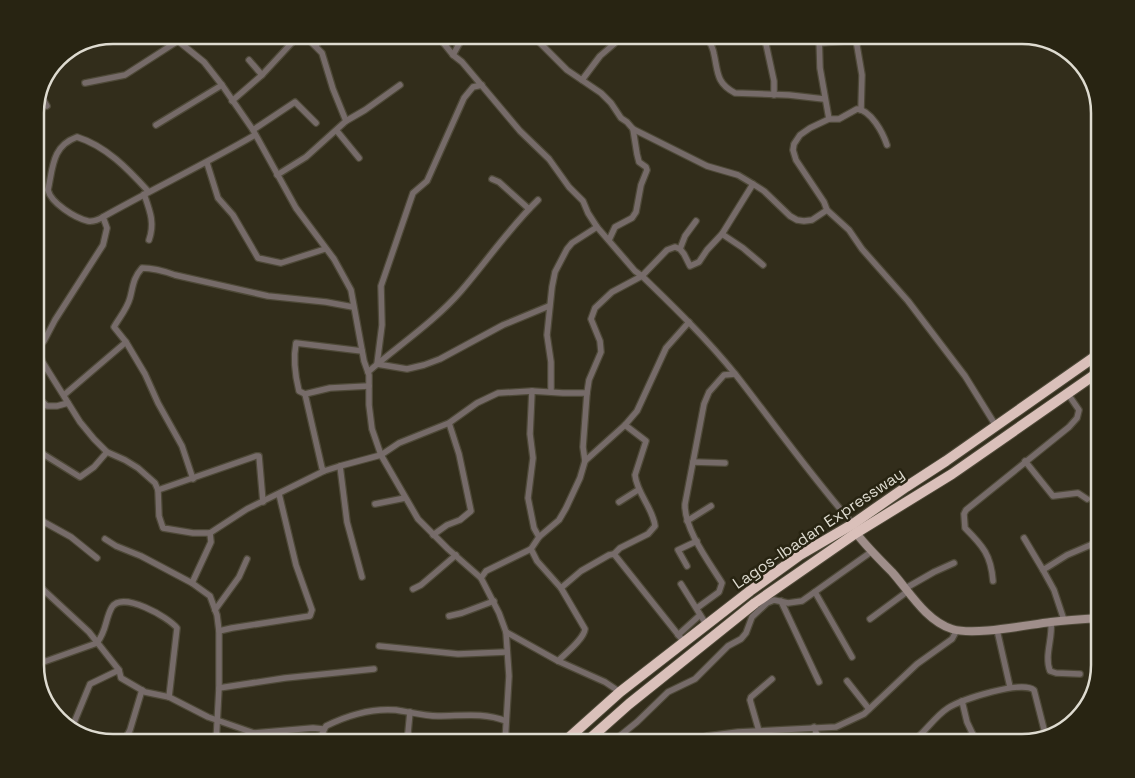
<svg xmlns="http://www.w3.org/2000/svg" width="1135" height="778" font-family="'Space Grotesk',sans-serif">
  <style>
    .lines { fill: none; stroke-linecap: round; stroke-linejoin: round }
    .street-casing { stroke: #4e4938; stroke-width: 8 }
    .secondary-casing { stroke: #4e4938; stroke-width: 10 }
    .highway-casing { stroke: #4e4938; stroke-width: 12 }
    .street { stroke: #766b69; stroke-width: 5.5 }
    .secondary { stroke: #9f8e8a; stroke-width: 8 }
    .highway { stroke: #dac0ba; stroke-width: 10 }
    .labels { text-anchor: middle; stroke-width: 5; stroke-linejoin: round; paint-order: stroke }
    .street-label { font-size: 16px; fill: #dedbd0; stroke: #282412 }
    .rim { fill: none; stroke: #dedbd0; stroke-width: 2.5 }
  </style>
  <rect width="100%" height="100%" fill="#322d1b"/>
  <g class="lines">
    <g class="street-casing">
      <g id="street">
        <polyline points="165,35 178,41 204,62 222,85 253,130 296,208 334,259 351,290 364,361 369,375 369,405 372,429 381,455 418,519 448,549 481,578 499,613 506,632 509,676 505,743"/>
        <polyline points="304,35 322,53 333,89 346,121"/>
        <path d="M437 35 453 55 462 62 520 131 549 159 569 187 583 201 588 213 597 227 635 271 642 276C674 307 707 339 736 375 775 425 811 476 853 524"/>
        <polyline points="532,35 567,70 601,93 611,103 621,118 627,122 633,129 707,166 738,175 753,184 764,191 790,216 797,220 804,221 812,220 827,210"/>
        <path d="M706 35C709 41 713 47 714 54 718 72 716 83 735 93L789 95 824 99"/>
        <polyline points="764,35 774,81 774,95"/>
        <polyline points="819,35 820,68 829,119"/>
        <polyline points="856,40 862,75 861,110"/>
        <polyline points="820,43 856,40 858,35"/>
        <polyline points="316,45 325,35"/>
        <polyline points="453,55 464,35"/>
        <polyline points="262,75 299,35"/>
        <polyline points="582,80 600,56 614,44 615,41 611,35"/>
        <polyline points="85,83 125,75 178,41"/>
        <polyline points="482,85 473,87 464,98 427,181 413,193 381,286 382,325 377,364 407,369 424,365 440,359 503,325 549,306"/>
        <polyline points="41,96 47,106"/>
        <polyline points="232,101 262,75 249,60"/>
        <polyline points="156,125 222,85"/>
        <polyline points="253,130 295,102 316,123"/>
        <polyline points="337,131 359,158"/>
        <path d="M255 135C205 164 153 189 103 217L107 228 103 245 55 320 44 341 38 347 42 361 80 422 94 439 107 452 125 460 138 468 155 483 158 490 159 516 163 528 193 533H210L247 509 324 471"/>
        <path d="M887 145C883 133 871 110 857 109L839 119H829L810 128 800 135 794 144 793 150 796 160 824 202 827 210 849 230 862 249 908 301 965 376 996 426"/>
        <polyline points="207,163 218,198 233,215 258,258 281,263 325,249"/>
        <polyline points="277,175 306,157 346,121 365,110 400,85"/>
        <polyline points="492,179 499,182 529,209"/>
        <path d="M144 194C150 211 155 223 149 240"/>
        <path d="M103 217C98 220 94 222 88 221 75 218 51 203 48 190 53 167 52 146 77 137 106 146 128 169 148 191"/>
        <polyline points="722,234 743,248 763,265"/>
        <polyline points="609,240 615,227 632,218 636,212 641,185 647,170 646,167 639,162 637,154 633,129"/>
        <polyline points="680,249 685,236 696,221"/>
        <polyline points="35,255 41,246"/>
        <path d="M368 372C399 345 434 322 461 291 487 261 509 228 538 200"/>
        <polyline points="532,391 530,434 533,458 528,498 534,528 539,537"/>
        <polyline points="551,392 551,362 547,335 552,287 555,272 567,249 572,243 597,227"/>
        <path d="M305 394 299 391C295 375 293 359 296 343L362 351"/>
        <polyline points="35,395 47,406 57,406 68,403"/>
        <polyline points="64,395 126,342"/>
        <polyline points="35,449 80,477 94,467 107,452"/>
        <polyline points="585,461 625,425 637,411 666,348 689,322"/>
        <polyline points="1025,461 1053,496 1078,493 1087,499"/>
        <polyline points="693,462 725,463"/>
        <polyline points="340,466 381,455 399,443 449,423 477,403 498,393 532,391 563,393 587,393"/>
        <path d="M193 479 182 446 158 403 145 374 126 342 114 327C119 318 127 309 130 298 133 287 133 278 142 268 154 268 164 271 175 275L268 296 326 302 353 307"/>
        <polyline points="158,490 256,456 259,456 263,502"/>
        <polyline points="619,502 638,490"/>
        <polyline points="375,504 405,498"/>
        <polyline points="35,517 71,537 97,558"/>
        <polyline points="687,521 711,506"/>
        <polyline points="433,535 447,525 460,520 471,511 459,454 449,423"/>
        <polyline points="1024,538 1043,570 1067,555 1100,541"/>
        <polyline points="105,539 116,546 141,556 192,583 210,596 217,615 219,631 219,688"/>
        <path d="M531 549 537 561 561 588 585 629C584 639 565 654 558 661"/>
        <polyline points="614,554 684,642"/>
        <polyline points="687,566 678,550 697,541"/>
        <polyline points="1043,570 1054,590 1064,620"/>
        <polyline points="362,577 347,522 340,466 324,471 322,468 305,394 330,388 369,386"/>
        <polyline points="481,578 486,571 531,549 539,537 559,520 566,508 580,478 585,461 583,447 587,393 589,380 601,352 600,341 591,319 595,308 612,292 642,276 667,250 675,247 680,249 684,254 690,266 699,262 707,250 722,234 753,184"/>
        <path d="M993 581C991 555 983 546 965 528L964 514 966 510 1069 427 1077 418 1079 410 1068 394"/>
        <polyline points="35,582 89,632 119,670 121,678 145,692 169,697 208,717 254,733 265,743"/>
        <polyline points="192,583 211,542 210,533"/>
        <polyline points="681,584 706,624"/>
        <path d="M561 588 581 571 609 555 614 554 620 548 648 534 655 526C653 508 637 494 635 475L646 441 625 425"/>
        <polyline points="906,588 934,572 954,563"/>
        <polyline points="413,589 421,585 456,555"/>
        <polyline points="815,592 852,657"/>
        <polyline points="781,601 819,682"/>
        <path d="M697 608 719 592 722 583C709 562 684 529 685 504L704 404 709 392 724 375 735 374"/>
        <polyline points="215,610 239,577 247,559"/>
        <polyline points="449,616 462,613 494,601"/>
        <polyline points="870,619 908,591"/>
        <path d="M1051 622C1053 638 1044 656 1050 671L1056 673 1080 674"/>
        <polyline points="997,630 1010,687"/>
        <polyline points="219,631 232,628 310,616 312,610 296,565 279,494"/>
        <polyline points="506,632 558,661 605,682 620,692"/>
        <polyline points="678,635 700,615"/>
        <polyline points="379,646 458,654 507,652"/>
        <path d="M35 665 97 643C107 630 105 619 112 607 123 591 168 617 177 628L169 697"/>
        <polyline points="847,681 869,709"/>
        <polyline points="962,701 967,722 977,743"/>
        <polyline points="814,727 820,743"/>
        <polyline points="71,730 90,684 119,670"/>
        <polyline points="759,731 750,700 751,697 772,679"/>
        <polyline points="254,733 313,728 323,729"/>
        <polyline points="594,735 602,743"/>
        <polyline points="123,743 130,730 142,690"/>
        <polyline points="216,743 219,688 285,678 374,669"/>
        <path d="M325 743 322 734 326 726C348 715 371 708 396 710 410 712 424 716 438 716 462 716 483 712 506 721"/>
        <polyline points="407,743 410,712"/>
        <polyline points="611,743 637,722 668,692 695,679 728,646 741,639 746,633 752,617 767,603 774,600 788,603 802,601 871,552"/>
        <polyline points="680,743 707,736 738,732 836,727 864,714 917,664 952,639 957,630"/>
        <path d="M911 743C925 733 934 717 948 708 962 699 1022 680 1034 690L1046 737"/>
      </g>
    </g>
    <g class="secondary-casing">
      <path id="secondary" d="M856 533C867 547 879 559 892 572 909 591 926 621 952 629 974 636 1026 625 1051 622 1067 620 1083 619 1100 618"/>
    </g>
    <g class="highway-casing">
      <g id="highway">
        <polyline points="563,743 620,692 750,591 800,555 853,524 906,487 946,461 1100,353"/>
        <polyline points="585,743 629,704 755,603 856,533 952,474 1100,371"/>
      </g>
    </g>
    <use href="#street" class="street"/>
    <use href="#secondary" class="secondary"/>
    <use href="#highway" class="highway"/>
  </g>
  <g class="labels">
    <g class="street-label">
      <text transform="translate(818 528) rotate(-34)" y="6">Lagos-Ibadan Expressway</text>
    </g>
  </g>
  <path d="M0 0H1135V778H0ZM113 44H1022A69 69 0 0 1 1091 113V665A69 69 0 0 1 1022 734H113A69 69 0 0 1 44 665V113A69 69 0 0 1 113 44Z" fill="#282412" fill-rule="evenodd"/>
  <path class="rim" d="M113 44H1022A69 69 0 0 1 1091 113V665A69 69 0 0 1 1022 734H113A69 69 0 0 1 44 665V113A69 69 0 0 1 113 44Z"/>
</svg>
